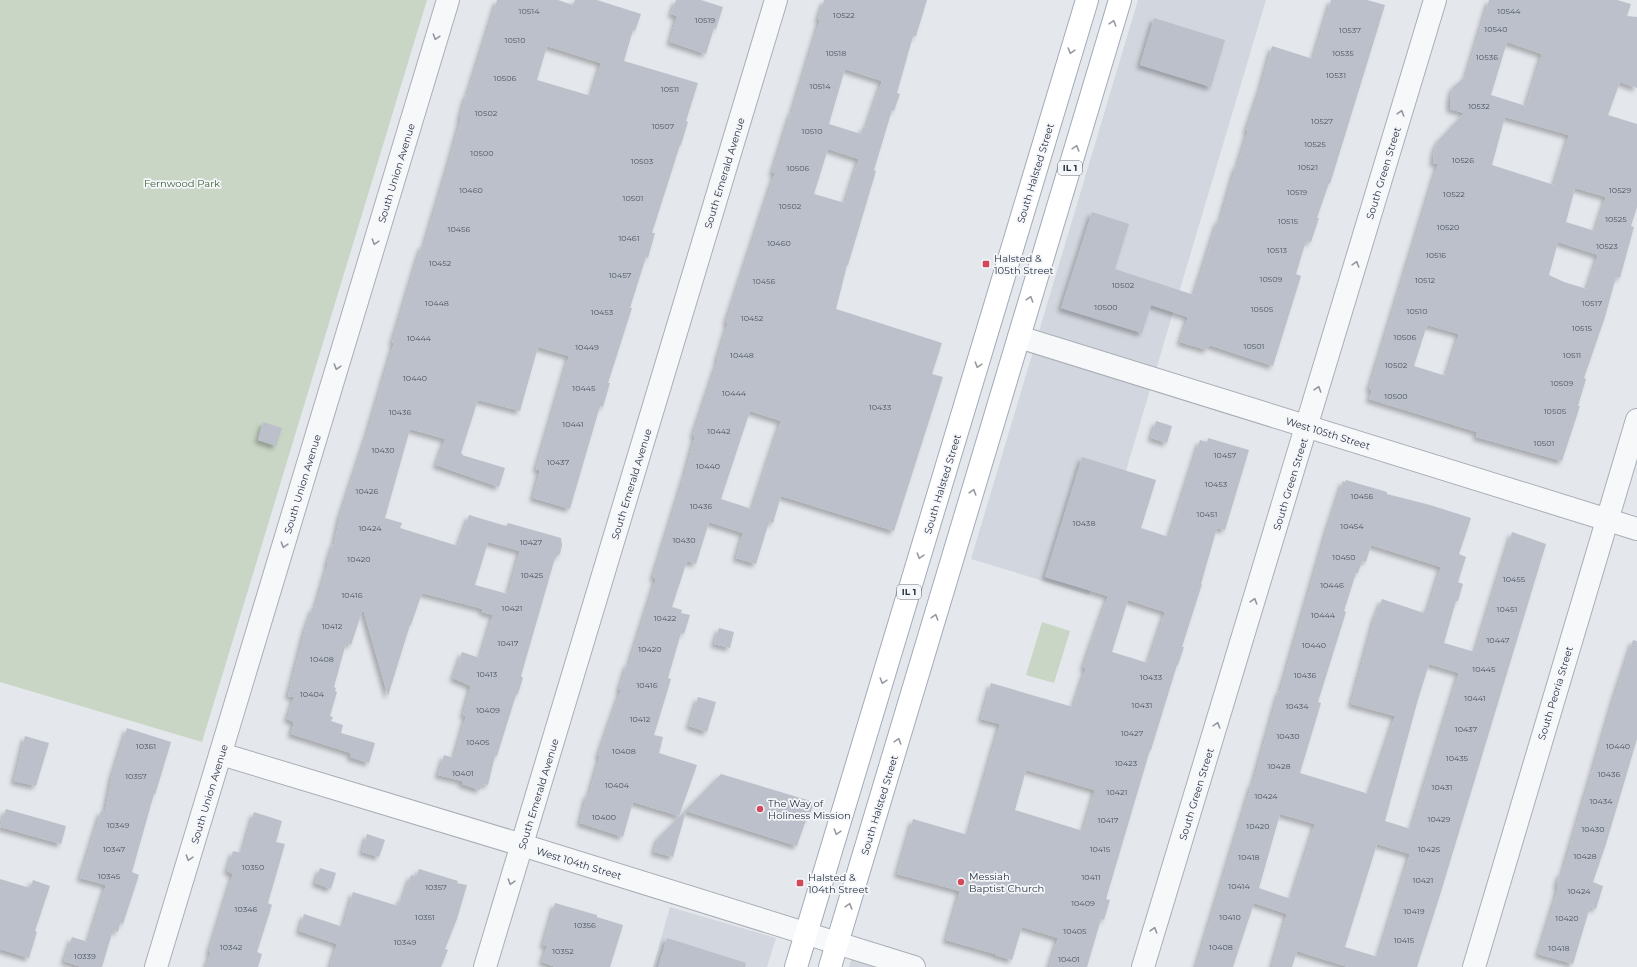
<svg xmlns="http://www.w3.org/2000/svg" width="1637" height="967" font-family="Montserrat,sans-serif">
  <style>
    .built { fill: #d2d6de }
    .green { fill: #c9d6c5 }
    .building { fill: #bbc0ca; fill-rule: evenodd; filter: url(#shadow) }
    .lines { fill: none; stroke-linecap: round; stroke-linejoin: round }
    .minor-casing { stroke: #a9aeb7; stroke-width: 24 }
    .major-casing { stroke: #a3abb8; stroke-width: 24 }
    .minor { stroke: #f7f8fa; stroke-width: 22 }
    .major { stroke: #fff; stroke-width: 22 }
    .oneway { stroke: #959aa2 }
    .oneway2 { stroke: #9196a0 }
    .poi-dot { fill: #d1495b; stroke: #f4f6f9; stroke-width: 1.5 }
    .labels { text-anchor: middle; stroke-width: 3.5; stroke-linejoin: round; paint-order: stroke }
    .number-label { font-size: 8px; fill: #4f5766 }
    .shield { fill: #f4f6f9; stroke: #676e7b; stroke-width: 1 }
    .shield-label { font-size: 9px; font-weight: bold; fill: #2b3445 }
    .street-label { font-size: 10px; fill: #2b3445; stroke: #f4f6f9 }
    .park-label { font-size: 10px; fill: #3f6138; stroke: #f4f6f9 }
    .poi-label { font-size: 10px; fill: #2b3445; stroke: #f4f6f9; text-anchor: start }
  </style>
  <defs>
    <filter id="shadow"><feDropShadow dx="-3.5" dy="3.5" stdDeviation="2" flood-color="#0004"/></filter>
  </defs>
  <rect width="100%" height="100%" fill="#e4e7ec"/>
  <g class="built">
    <polygon points="1138,0 1266,0 1089,595 971,559"/>
    <polygon points="670,907 776,938 767,967 653,967"/>
    <polygon points="854,951 907,967 849,967"/>
  </g>
  <g class="green">
    <polygon points="0,0 427,0 202,742 0,682"/>
    <polygon points="1042,622 1070,631 1054,683 1026,675"/>
  </g>
  <g class="building">
    <path d="M497 0H558L573 5 575 0H597L641 14 635 31 633 30 624 61 698 83 686 121 688 122 681 145H680L652 233H655L648 258 646 257 630 308H632L608 383H610L603 407 600 406 570 509 533 498 540 470 536 469 569 356 538 347 520 411 478 400 461 453 463 454 462 455 505 468 499 487 436 465 445 439 410 429 385 518 402 523 400 528 458 546 469 515 506 526 508 523 561 538 562 545 560 554 555 558 521 676 523 678 518 694 516 695 497 756H495L488 785 482 784 480 790 462 784V781L438 775 444 755 454 758 466 716 463 715 471 686 453 678 462 652 480 658 493 615 482 612 483 609 422 593 411 625H410L388 696 363 609 351 645 346 643 334 687 336 688 335 691 337 692 330 716 333 717 331 721 343 725 341 733 375 743 369 763 350 757 351 753 291 734 294 722 287 719 294 697 288 696 305 630 313 607 315 608 328 564H327L333 544H334L340 516 368 431 394 343H392L418 257 422 245 424 246 449 163 461 119 460 118 466 95 467 96ZM547 46 601 63 591 96 537 80ZM488 542 520 551 508 594 475 585Z"/>
    <polygon points="676,0 701,0 723,7 716,29 714,28 706,54 670,42 677,16 671,14"/>
    <path d="M824 0H927L916 36H913L897 93 900 94 894 111 892 110 874 170 876 171 848 265H847L836 309 942 343 932 374 943 377 894 531 781 496 773 523 769 522 756 564 736 558 743 533 709 522 696 564 687 561 672 607 682 610 681 613 690 615 684 634 681 633 668 678 671 679 654 735 663 737 659 753 697 765 679 816 633 802 623 837 580 823 587 794 589 795 600 756H598L621 690H619L627 664H629L656 579 653 577 685 474 695 436 693 435 718 360H717L728 323 726 322 775 173H772L791 112H792L820 20 818 19ZM845 69 882 81 866 128 863 127 861 134 829 124ZM828 149 859 159 845 203 814 194ZM750 411 781 421 752 509 721 499Z"/>
    <polygon points="1331,0 1367,0 1385,5 1330,184 1329,183 1317,218 1319,218 1311,242 1306,241 1296,274 1301,276 1273,366 1209,345 1207,350 1180,342 1188,317 1151,305 1142,333 1061,308 1092,212 1129,224 1115,269 1194,295 1218,220 1220,221 1236,166 1237,167 1248,131 1246,131 1261,86 1272,46 1313,59"/>
    <path d="M1489 0H1617L1631 4 1627 16 1637 17V88L1620 82 1608 115 1637 124V207L1631 226 1634 227 1620 278 1616 277 1605 317 1584 378 1586 379 1578 406H1580L1562 461 1476 437 1477 432 1369 399 1372 390 1369 389 1438 164 1433 163 1434 152 1438 141 1464 113 1450 109V98L1453 87 1466 76ZM1507 42 1542 54 1526 106 1491 95ZM1505 117 1569 135 1554 185 1492 165ZM1575 188 1606 197 1595 231 1566 222ZM1558 242 1598 255 1587 289 1564 282 1549 275ZM1427 325 1459 334 1446 376 1414 366Z"/>
    <polygon points="1154,18 1225,40 1211,87 1140,65"/>
    <polygon points="1156,421 1172,426 1167,443 1151,438"/>
    <polygon points="263,422 282,428 276,446 258,440"/>
    <path d="M1208 438 1249 450 1225 530 1217 528 1201 584H1202L1182 647H1184L1178 665H1177L1151 750H1150L1106 899 1110 900 1104 920 1101 919 1087 967H1049L1058 938 1022 927 1012 960 995 955V954L946 940 960 891 897 874 913 819 968 835 1000 724 981 719 991 683 1073 707 1086 668H1083L1089 650 1108 596 1045 577 1082 457 1156 480 1141 528 1169 537 1200 440 1207 442ZM1128 600 1165 612 1148 663 1112 652ZM1026 770 1095 790 1083 831 1015 810Z"/>
    <path d="M1346 480 1387 492V494L1430 505 1471 518 1459 554 1466 557 1458 582 1463 584 1458 601H1456L1444 643 1475 652 1512 532 1546 544 1440 895 1417 967H1348L1297 951 1292 967H1272L1287 914 1254 903 1233 967H1196L1252 783H1253L1279 691 1280 692 1327 530 1343 481 1345 482ZM1371 545 1441 567 1428 609H1425L1424 613 1382 599 1374 620 1351 704 1395 716 1369 794 1300 773 1321 703 1318 702 1346 612 1344 611 1356 573H1358L1362 561 1366 562ZM1429 664 1459 673 1411 829 1385 821 1417 703ZM1280 814 1315 824 1291 899 1259 888ZM1377 844 1410 854 1378 957 1345 947Z"/>
    <polygon points="719,628 734,632 730,648 714,644"/>
    <polygon points="1633,640 1637,641 1637,739 1606,844 1593,882 1603,886 1596,909 1590,907 1573,964 1538,954 1556,896 1558,887 1557,884 1560,873 1562,874 1614,698"/>
    <polygon points="698,697 716,702 707,732 689,726"/>
    <polygon points="127,728 171,742 155,795 154,794 132,872 139,875 123,924 120,923 118,932 113,930 102,967 82,967 64,961 72,937 88,942 106,885 80,878 101,811 105,812 112,776"/>
    <polygon points="25,736 49,743 36,786 14,781"/>
    <polygon points="721,774 814,802 809,817 807,817 797,846 686,811 673,857 654,852 658,838"/>
    <polygon points="6,809 66,826 61,844 0,827"/>
    <polygon points="254,812 282,821 276,842 285,844 268,903 272,905 257,952 262,954 258,967 206,967 211,952 209,952 233,874 227,871 233,851 242,853"/>
    <polygon points="367,834 385,840 379,857 362,852"/>
    <polygon points="320,868 336,873 331,889 315,883"/>
    <polygon points="419,869 458,881 457,883 467,885 457,919 445,949 448,950 441,967 330,967 337,944 299,931 304,914 343,927 353,892 398,906 401,898 403,898 411,875 416,877"/>
    <polygon points="0,879 30,888 33,880 50,886 35,931 37,932 29,958 0,949"/>
    <polygon points="555,903 597,915 597,917 623,925 610,967 556,967 542,962 547,946 543,945"/>
    <polygon points="667,938 746,963 745,967 658,967"/>
  </g>
  <g class="lines">
    <g class="minor-casing">
      <g id="minor">
        <polyline points="1019,337 1637,529"/>
        <polyline points="221,754 522,845 914,967"/>
        <polyline points="156,967 448,0"/>
        <polyline points="485,967 776,0"/>
        <polyline points="1143,967 1435,0"/>
        <polyline points="1474,967 1637,420"/>
      </g>
    </g>
    <g class="major-casing">
      <g id="major">
        <polyline points="796,967 1087,0"/>
        <polyline points="830,967 1120,0"/>
      </g>
    </g>
    <use href="#minor" class="minor"/>
    <use href="#major" class="major"/>
  </g>
  <defs><path id="oneway-chevron" d="M-2-3.5L2.5 0L-2 3.5" fill="none" stroke-width="1.6" stroke-linecap="round" stroke-linejoin="round"/></defs>
  <g class="oneway">
    <use href="#oneway-chevron" transform="translate(1113 23) rotate(-73)"/>
    <use href="#oneway-chevron" transform="translate(1071 51) rotate(107)"/>
    <use href="#oneway-chevron" transform="translate(1076 148) rotate(-73)"/>
    <use href="#oneway-chevron" transform="translate(1030 299) rotate(-73)"/>
    <use href="#oneway-chevron" transform="translate(978 365) rotate(107)"/>
    <use href="#oneway-chevron" transform="translate(973 492) rotate(-73)"/>
    <use href="#oneway-chevron" transform="translate(920 556) rotate(107)"/>
    <use href="#oneway-chevron" transform="translate(935 617) rotate(-73)"/>
    <use href="#oneway-chevron" transform="translate(883 681) rotate(107)"/>
    <use href="#oneway-chevron" transform="translate(898 741) rotate(-73)"/>
    <use href="#oneway-chevron" transform="translate(837 832) rotate(107)"/>
    <use href="#oneway-chevron" transform="translate(849 906) rotate(-73)"/>
  </g>
  <g class="oneway2">
    <use href="#oneway-chevron" transform="translate(436 37) rotate(107)"/>
    <use href="#oneway-chevron" transform="translate(1401 113) rotate(-73)"/>
    <use href="#oneway-chevron" transform="translate(375 242) rotate(107)"/>
    <use href="#oneway-chevron" transform="translate(1356 264) rotate(-73)"/>
    <use href="#oneway-chevron" transform="translate(337 367) rotate(107)"/>
    <use href="#oneway-chevron" transform="translate(1318 389) rotate(-73)"/>
    <use href="#oneway-chevron" transform="translate(284 545) rotate(107)"/>
    <use href="#oneway-chevron" transform="translate(1254 601) rotate(-73)"/>
    <use href="#oneway-chevron" transform="translate(1217 725) rotate(-73)"/>
    <use href="#oneway-chevron" transform="translate(189 858) rotate(107)"/>
    <use href="#oneway-chevron" transform="translate(511 882) rotate(107)"/>
    <use href="#oneway-chevron" transform="translate(1154 930) rotate(-73)"/>
  </g>
  <g class="poi-dot">
    <rect x="982" y="260" width="8" height="8" rx="2"/>
    <circle cx="760" cy="809" r="4"/>
    <circle cx="961" cy="882" r="4"/>
    <rect x="796" y="879" width="8" height="8" rx="2"/>
  </g>
  <g class="labels">
    <g class="number-label">
      <text x="529" y="14">10514</text>
      <text x="1509" y="14">10544</text>
      <text x="844" y="18">10522</text>
      <text x="705" y="23">10519</text>
      <text x="1496" y="32">10540</text>
      <text x="1350" y="33">10537</text>
      <text x="515" y="43">10510</text>
      <text x="836" y="56">10518</text>
      <text x="1343" y="56">10535</text>
      <text x="1487" y="60">10536</text>
      <text x="1336" y="78">10531</text>
      <text x="505" y="81">10506</text>
      <text x="820" y="89">10514</text>
      <text x="670" y="92">10511</text>
      <text x="1479" y="109">10532</text>
      <text x="486" y="116">10502</text>
      <text x="1322" y="124">10527</text>
      <text x="663" y="129">10507</text>
      <text x="812" y="134">10510</text>
      <text x="1315" y="147">10525</text>
      <text x="482" y="156">10500</text>
      <text x="1463" y="163">10526</text>
      <text x="642" y="164">10503</text>
      <text x="1308" y="170">10521</text>
      <text x="798" y="171">10506</text>
      <text x="471" y="193">10460</text>
      <text x="1620" y="193">10529</text>
      <text x="1297" y="195">10519</text>
      <text x="1454" y="197">10522</text>
      <text x="633" y="201">10501</text>
      <text x="790" y="209">10502</text>
      <text x="1616" y="222">10525</text>
      <text x="1288" y="224">10515</text>
      <text x="1448" y="230">10520</text>
      <text x="459" y="232">10456</text>
      <text x="629" y="241">10461</text>
      <text x="779" y="246">10460</text>
      <text x="1607" y="249">10523</text>
      <text x="1277" y="253">10513</text>
      <text x="1436" y="258">10516</text>
      <text x="440" y="266">10452</text>
      <text x="620" y="278">10457</text>
      <text x="1271" y="282">10509</text>
      <text x="1425" y="283">10512</text>
      <text x="764" y="284">10456</text>
      <text x="1123" y="288">10502</text>
      <text x="437" y="306">10448</text>
      <text x="1592" y="306">10517</text>
      <text x="1106" y="310">10500</text>
      <text x="1262" y="312">10505</text>
      <text x="1417" y="314">10510</text>
      <text x="602" y="315">10453</text>
      <text x="752" y="321">10452</text>
      <text x="1582" y="331">10515</text>
      <text x="1405" y="340">10506</text>
      <text x="419" y="341">10444</text>
      <text x="1254" y="349">10501</text>
      <text x="587" y="350">10449</text>
      <text x="742" y="358">10448</text>
      <text x="1572" y="358">10511</text>
      <text x="1396" y="368">10502</text>
      <text x="415" y="381">10440</text>
      <text x="1562" y="386">10509</text>
      <text x="584" y="391">10445</text>
      <text x="734" y="396">10444</text>
      <text x="1396" y="399">10500</text>
      <text x="880" y="410">10433</text>
      <text x="1555" y="414">10505</text>
      <text x="400" y="415">10436</text>
      <text x="573" y="427">10441</text>
      <text x="719" y="434">10442</text>
      <text x="1544" y="446">10501</text>
      <text x="383" y="453">10430</text>
      <text x="1225" y="458">10457</text>
      <text x="558" y="465">10437</text>
      <text x="708" y="469">10440</text>
      <text x="1216" y="487">10453</text>
      <text x="367" y="494">10426</text>
      <text x="1362" y="499">10456</text>
      <text x="701" y="509">10436</text>
      <text x="1207" y="517">10451</text>
      <text x="1084" y="526">10438</text>
      <text x="1352" y="529">10454</text>
      <text x="370" y="531">10424</text>
      <text x="684" y="543">10430</text>
      <text x="531" y="545">10427</text>
      <text x="1344" y="560">10450</text>
      <text x="359" y="562">10420</text>
      <text x="532" y="578">10425</text>
      <text x="1514" y="582">10455</text>
      <text x="1332" y="588">10446</text>
      <text x="352" y="598">10416</text>
      <text x="512" y="611">10421</text>
      <text x="1507" y="612">10451</text>
      <text x="1323" y="618">10444</text>
      <text x="665" y="621">10422</text>
      <text x="332" y="629">10412</text>
      <text x="1498" y="643">10447</text>
      <text x="508" y="646">10417</text>
      <text x="1314" y="648">10440</text>
      <text x="650" y="652">10420</text>
      <text x="322" y="662">10408</text>
      <text x="1484" y="672">10445</text>
      <text x="487" y="677">10413</text>
      <text x="1305" y="678">10436</text>
      <text x="1151" y="680">10433</text>
      <text x="647" y="688">10416</text>
      <text x="312" y="697">10404</text>
      <text x="1475" y="701">10441</text>
      <text x="1142" y="708">10431</text>
      <text x="1297" y="709">10434</text>
      <text x="488" y="713">10409</text>
      <text x="640" y="722">10412</text>
      <text x="1466" y="732">10437</text>
      <text x="1132" y="736">10427</text>
      <text x="1288" y="739">10430</text>
      <text x="478" y="745">10405</text>
      <text x="146" y="749">10361</text>
      <text x="1618" y="749">10440</text>
      <text x="624" y="754">10408</text>
      <text x="1457" y="761">10435</text>
      <text x="1126" y="766">10423</text>
      <text x="1279" y="769">10428</text>
      <text x="463" y="776">10401</text>
      <text x="1609" y="777">10436</text>
      <text x="136" y="779">10357</text>
      <text x="617" y="788">10404</text>
      <text x="1442" y="790">10431</text>
      <text x="1117" y="795">10421</text>
      <text x="1266" y="799">10424</text>
      <text x="1601" y="804">10434</text>
      <text x="604" y="820">10400</text>
      <text x="1439" y="822">10429</text>
      <text x="1108" y="823">10417</text>
      <text x="118" y="828">10349</text>
      <text x="1258" y="829">10420</text>
      <text x="1593" y="832">10430</text>
      <text x="114" y="852">10347</text>
      <text x="1100" y="852">10415</text>
      <text x="1429" y="852">10425</text>
      <text x="1585" y="859">10428</text>
      <text x="1249" y="860">10418</text>
      <text x="253" y="870">10350</text>
      <text x="109" y="879">10345</text>
      <text x="1091" y="880">10411</text>
      <text x="1423" y="883">10421</text>
      <text x="1239" y="889">10414</text>
      <text x="436" y="890">10357</text>
      <text x="1579" y="894">10424</text>
      <text x="1083" y="906">10409</text>
      <text x="246" y="912">10346</text>
      <text x="1414" y="914">10419</text>
      <text x="425" y="920">10351</text>
      <text x="1230" y="920">10410</text>
      <text x="1567" y="921">10420</text>
      <text x="585" y="928">10356</text>
      <text x="1075" y="934">10405</text>
      <text x="1404" y="943">10415</text>
      <text x="405" y="945">10349</text>
      <text x="231" y="950">10342</text>
      <text x="1221" y="950">10408</text>
      <text x="1559" y="951">10418</text>
      <text x="563" y="954">10352</text>
      <text x="85" y="959">10339</text>
      <text x="1069" y="962">10401</text>
    </g>
    <g class="shield">
      <rect x="1058" y="161" width="24" height="14" rx="3"/>
      <rect x="897" y="585" width="24" height="14" rx="3"/>
    </g>
    <g class="shield-label">
      <text x="1070" y="171">IL 1</text>
      <text x="909" y="595">IL 1</text>
    </g>
    <g class="street-label">
      <text transform="translate(396 173) rotate(-73)" y="4">South Union Avenue</text>
      <text transform="translate(724 173) rotate(-73)" y="4">South Emerald Avenue</text>
      <text transform="translate(1035 173) rotate(-73)" y="4">South Halsted Street</text>
      <text transform="translate(1383 173) rotate(-73)" y="4">South Green Street</text>
      <text transform="translate(1328 433) rotate(17)" y="4">West 105th Street</text>
      <text transform="translate(302 484) rotate(-73)" y="4">South Union Avenue</text>
      <text transform="translate(631 484) rotate(-73)" y="4">South Emerald Avenue</text>
      <text transform="translate(942 484) rotate(-73)" y="4">South Halsted Street</text>
      <text transform="translate(1290 484) rotate(-73)" y="4">South Green Street</text>
      <text transform="translate(1555 693) rotate(-73)" y="4">South Peoria Street</text>
      <text transform="translate(209 794) rotate(-73)" y="4">South Union Avenue</text>
      <text transform="translate(538 794) rotate(-73)" y="4">South Emerald Avenue</text>
      <text transform="translate(1196 794) rotate(-73)" y="4">South Green Street</text>
      <text transform="translate(879 805) rotate(-73)" y="4">South Halsted Street</text>
      <text transform="translate(579 863) rotate(17)" y="4">West 104th Street</text>
    </g>
    <g class="park-label">
      <text x="182" y="187">Fernwood Park</text>
    </g>
    <g class="poi-label">
      <text x="994" y="262">Halsted &amp;<tspan x="994" dy="12">105th Street</tspan></text>
      <text x="768" y="807">The Way of<tspan x="768" dy="12">Holiness Mission</tspan></text>
      <text x="969" y="880">Messiah<tspan x="969" dy="12">Baptist Church</tspan></text>
      <text x="808" y="881">Halsted &amp;<tspan x="808" dy="12">104th Street</tspan></text>
    </g>
  </g>
</svg>
